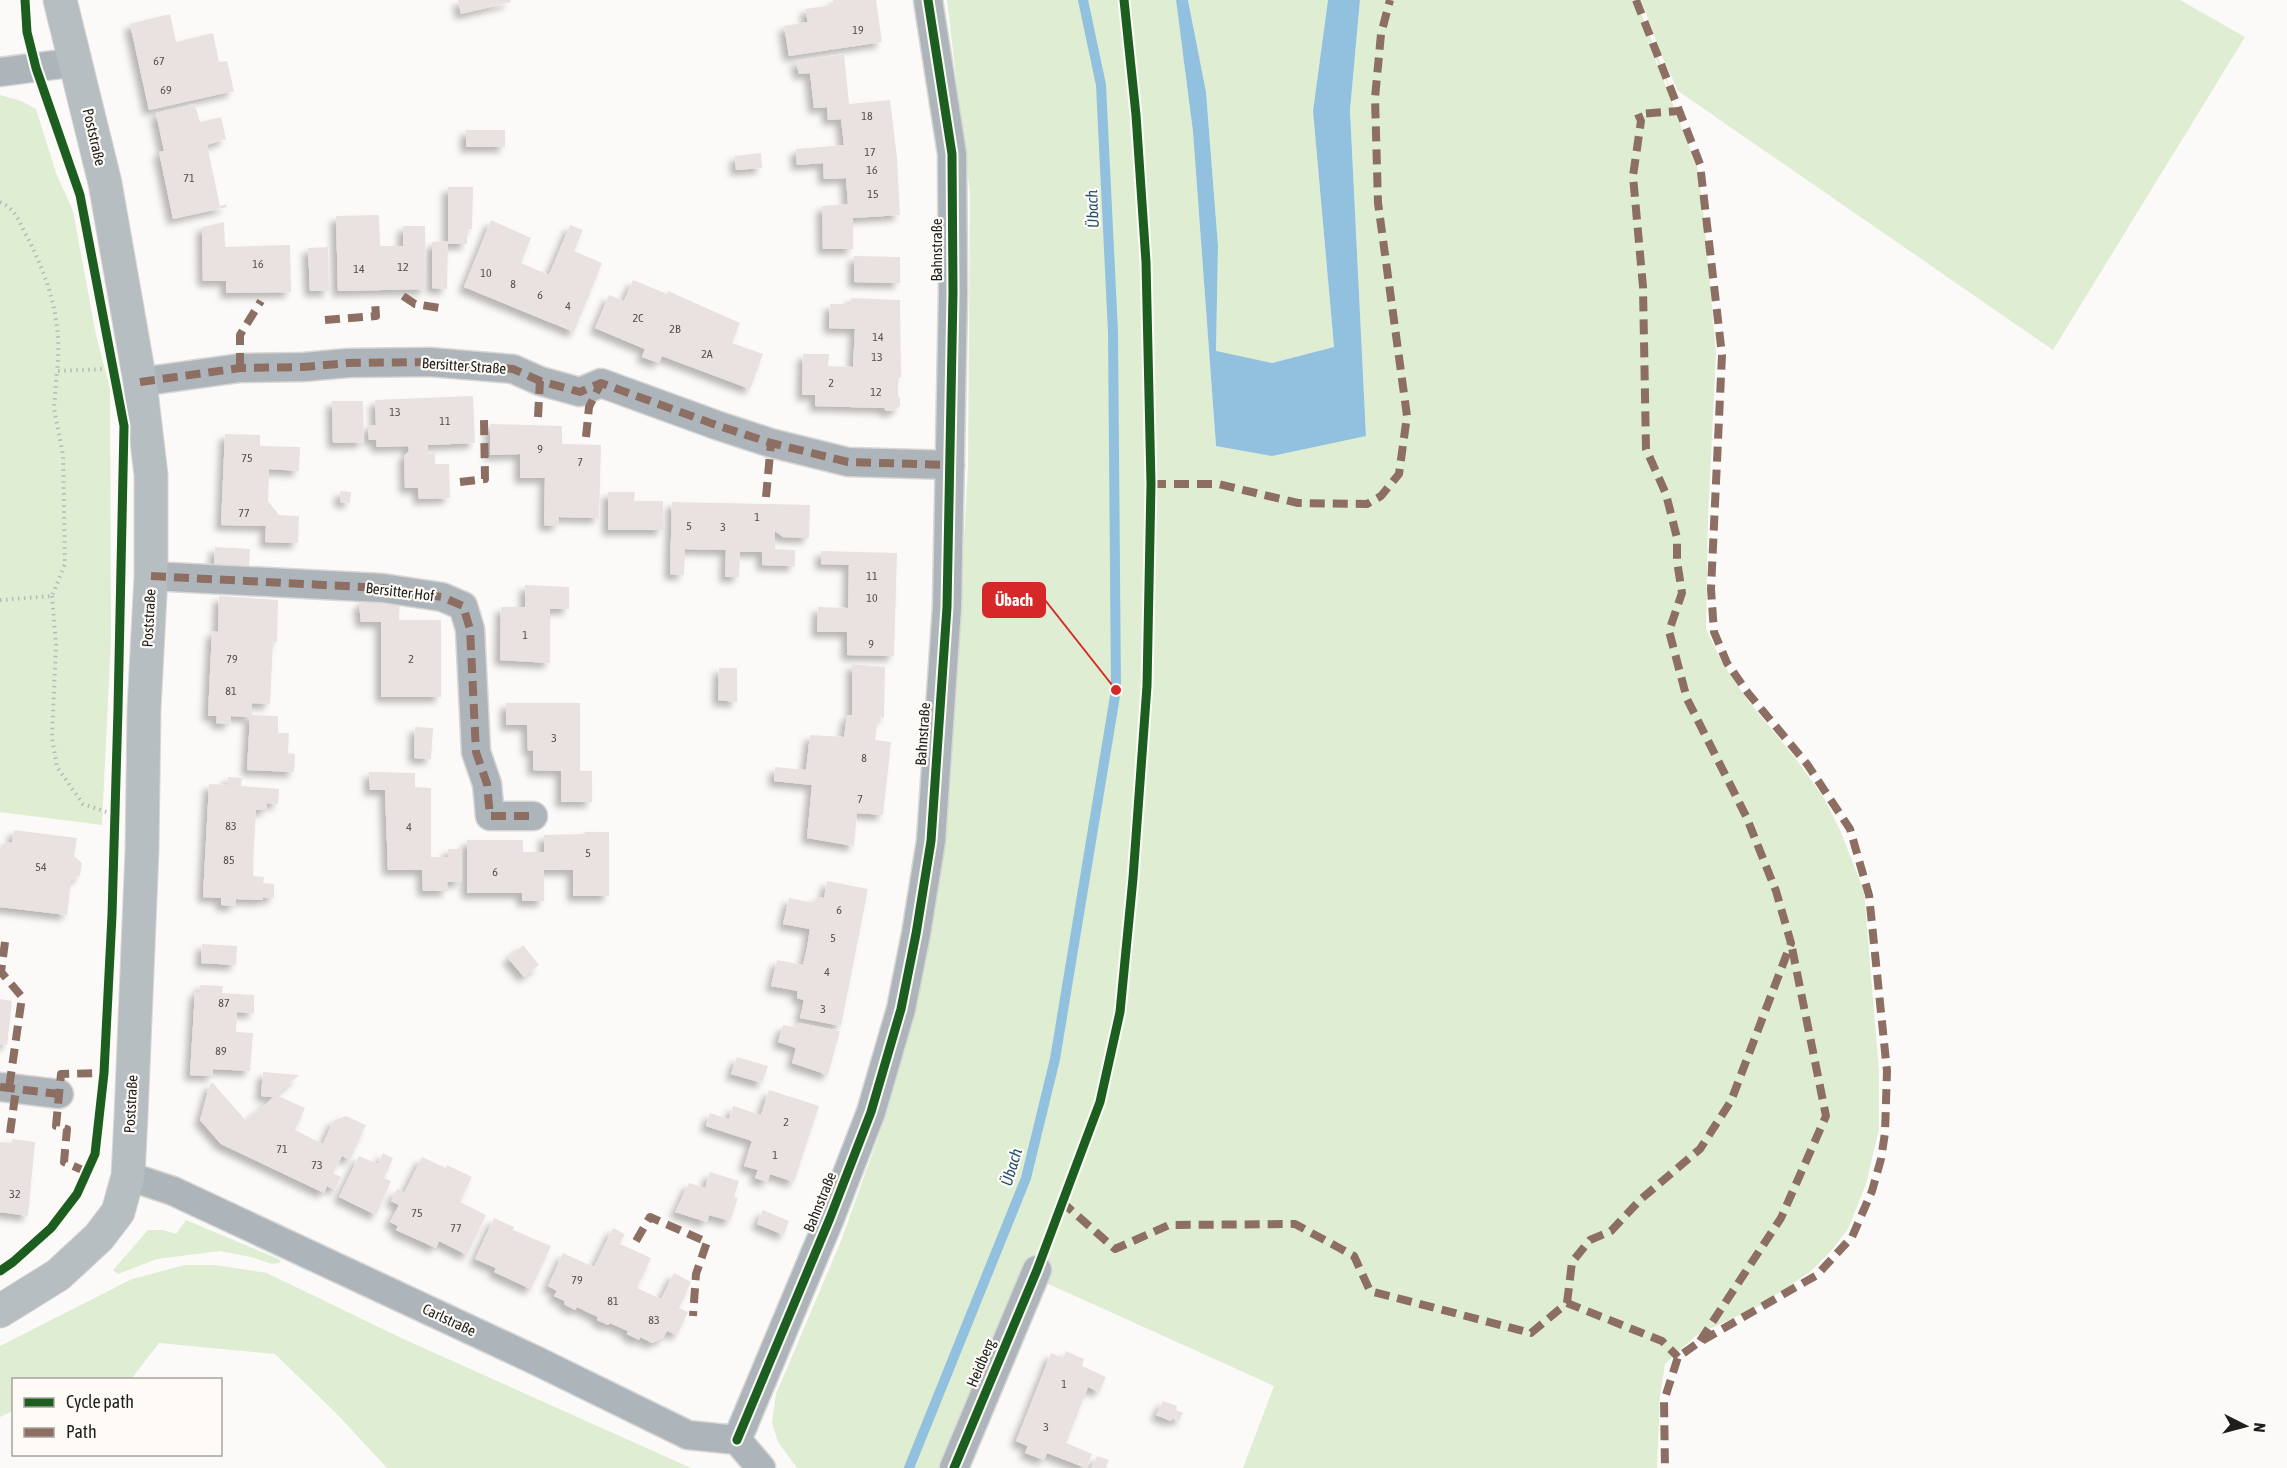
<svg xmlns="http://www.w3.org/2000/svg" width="2287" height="1468" font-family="'Asap Condensed',sans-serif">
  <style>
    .green { fill: #dfedd2 }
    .water { fill: #92c1df }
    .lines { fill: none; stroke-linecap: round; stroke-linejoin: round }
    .stream { stroke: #92c1df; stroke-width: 10 }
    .building { fill: #eae2e1; filter: url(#shadow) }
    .minor-casing { stroke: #d8d7d6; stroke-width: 31 }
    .secondary-casing { stroke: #d8d7d6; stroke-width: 35 }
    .path { stroke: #b5babd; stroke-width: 4; stroke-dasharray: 1.5 4.5; stroke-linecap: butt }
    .minor { stroke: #adb5ba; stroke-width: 28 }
    .secondary { stroke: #b7bec2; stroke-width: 33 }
    .quiet { stroke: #8d6e63; stroke-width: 8; stroke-dasharray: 15 8; stroke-linecap: butt }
    .cycleway-casing { stroke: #fefbf6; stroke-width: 13 }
    .cycleway { stroke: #1b5e20; stroke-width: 9 }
    .labels { text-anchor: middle; stroke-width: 4.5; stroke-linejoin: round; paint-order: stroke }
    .number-label { font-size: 12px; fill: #54514f }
    .street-label { font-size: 15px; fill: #1f1e1c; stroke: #fefbf6 }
    .water-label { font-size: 16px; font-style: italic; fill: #1c4e6d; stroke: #fefbf6 }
    .leader { fill: none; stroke: #d62828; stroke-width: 2 }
    .callout-dot { fill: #d62828; stroke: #fefbf6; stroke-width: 2 }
    .callout { fill: #d62828; stroke: #d62828; stroke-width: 2 }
    .callout-label { font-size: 16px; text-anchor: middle; font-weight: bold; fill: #fff }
  </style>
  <defs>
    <filter id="shadow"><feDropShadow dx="-5.5" dy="5.5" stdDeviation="3" flood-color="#0004"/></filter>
  </defs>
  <rect width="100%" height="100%" fill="#fcfaf8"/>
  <g class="green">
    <polygon points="947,0 1176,0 1193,132 1216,446 1366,436 1350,110 1360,0 1636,0 1679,111 1644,31 1697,166 1704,217 1716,353 1708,519 1706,629 1722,662 1746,698 1796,759 1824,798 1840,830 1864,891 1879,1071 1879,1129 1866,1184 1848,1229 1831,1251 1811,1271 1761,1305 1697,1335 1665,1364 1660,1396 1657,1468 1243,1468 1274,1386 1044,1282 941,1468 797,1468 778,1442 772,1423 776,1394 841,1241 884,1121 935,914 951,772 968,468 970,194"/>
    <polygon points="1188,0 1328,0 1313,111 1334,347 1272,363 1216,352 1218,246 1206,92"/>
    <polygon points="1641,0 2180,0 2245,37 2053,350 1678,91 1662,56"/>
    <polygon points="0,95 21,101 36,109 56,173 73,211 96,335 110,389 111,639 102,825 0,812"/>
    <polygon points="186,1220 281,1260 279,1263 272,1264 251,1257 220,1251 157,1259 118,1274 113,1270 148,1230 163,1230 176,1234"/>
    <polygon points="185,1265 214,1265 267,1273 399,1337 691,1468 387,1468 338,1415 275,1354 159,1343 132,1378 14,1380 13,1411 0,1417 0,1346 132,1279"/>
  </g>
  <polygon class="water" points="1176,0 1188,0 1206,92 1218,246 1216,351 1272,363 1334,347 1313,111 1328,0 1360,0 1350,110 1366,436 1272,456 1216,446 1193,132"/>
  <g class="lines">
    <polyline class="stream" points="909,1468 1026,1178 1055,1059 1116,690 1113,332 1101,85 1083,0"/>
  </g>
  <g class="building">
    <polygon points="458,0 510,0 511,2 461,14"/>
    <polygon points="833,0 876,0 882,42 789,56 784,26 808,22 805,9 833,5"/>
    <polygon points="170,14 176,42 213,33 219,62 227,61 234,91 149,110 130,24"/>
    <polygon points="844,54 849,104 890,100 897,158 900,215 853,218 853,249 823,249 822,206 848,204 846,178 824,179 823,163 797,165 796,149 844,145 841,119 828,120 827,107 814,108 810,73 799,74 796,61"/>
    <polygon points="195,104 200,122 221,117 226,139 207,145 220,206 226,204 227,207 173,219 159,152 164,151 156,113"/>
    <rect x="466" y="130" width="39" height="17"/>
    <polygon points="761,153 762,168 736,170 735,156"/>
    <polygon points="448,187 473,187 472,229 467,229 467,244 448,244 447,289 432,288 432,242 448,241"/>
    <polygon points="379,215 380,246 403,246 403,226 425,226 426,289 338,291 336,216"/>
    <polygon points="491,220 531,238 521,263 549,275 570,225 583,230 574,251 602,263 574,332 464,287"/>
    <polygon points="224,222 225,247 290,245 291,292 226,293 226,281 203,281 202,227"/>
    <polygon points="328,247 329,291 310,291 308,248"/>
    <polygon points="854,256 900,257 900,283 854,282"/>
    <polygon points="633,280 667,294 668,291 740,323 732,343 763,354 750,389 662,356 659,363 642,357 645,349 595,328 609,295 624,301"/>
    <polygon points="851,298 900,300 901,377 898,378 898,396 900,398 900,406 894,411 886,411 884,408 815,406 815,395 802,395 803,354 829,354 828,366 853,367 855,329 829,328 830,304 850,304"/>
    <polygon points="473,396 475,443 428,445 428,454 435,453 435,464 449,464 450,498 419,499 418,488 405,488 404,456 409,451 408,446 377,447 376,440 369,440 368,425 376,425 375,400"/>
    <polygon points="332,401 363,401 364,442 333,443"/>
    <polygon points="490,424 562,426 562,444 601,445 599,518 559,517 558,526 544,525 545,478 520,478 520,454 490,455"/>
    <polygon points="225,434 260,435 260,446 300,447 299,471 269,469 268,501 279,515 299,516 298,543 265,542 266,526 221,525"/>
    <polygon points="340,491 351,492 350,503 340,502"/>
    <polygon points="608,492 635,492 634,501 663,501 663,530 608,530"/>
    <polygon points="672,502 810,505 809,538 783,537 775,531 775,549 795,550 795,566 762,565 762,552 740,552 739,577 725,577 726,550 685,549 684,575 670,574"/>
    <polygon points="215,547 250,549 249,567 214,564"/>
    <polygon points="821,551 897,553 894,656 847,655 847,632 817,632 818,607 848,608 849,565 821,564"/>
    <polygon points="525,585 569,587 569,609 550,609 550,663 500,660 501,607 525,607"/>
    <polygon points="219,596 278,600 277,642 273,642 270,704 252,703 252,715 278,716 278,733 289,733 288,753 295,754 294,772 247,770 250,717 231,716 230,724 216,723 217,716 208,716 212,631 218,632"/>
    <polygon points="367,598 400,600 399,620 441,620 441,697 381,697 381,622 361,622 359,605"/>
    <polygon points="852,664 885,667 884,718 878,717 875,740 891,742 883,815 857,813 854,846 807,838 812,785 774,781 775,767 806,770 810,735 844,737 847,715 852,715"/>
    <polygon points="719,668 737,668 737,702 718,700"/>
    <polygon points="506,703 580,703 580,771 592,771 592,802 561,802 561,771 533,770 533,750 528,751 527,725 506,725"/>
    <polygon points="415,727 433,728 431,759 414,758"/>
    <polygon points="369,772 415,773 415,787 431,788 431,857 448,857 448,849 462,849 461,882 447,882 448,891 423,891 422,870 388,870 385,790 370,790"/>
    <polygon points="228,777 242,778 241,786 279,789 278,804 267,803 267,810 256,810 254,843 253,876 264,877 263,883 274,884 274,898 263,898 263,900 236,899 235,906 221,905 221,898 203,897 209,784 227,785"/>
    <polygon points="14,830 77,838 74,856 82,863 80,875 71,881 67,915 0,907 0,848 4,847 5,842 12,843"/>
    <polygon points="584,832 609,832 609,896 573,896 573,870 544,870 544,901 522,901 522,893 467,893 467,840 523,840 523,852 544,852 544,835 585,834"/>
    <polygon points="827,881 868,889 841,1026 800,1018 804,1000 797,998 798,991 771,986 777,960 803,965 807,948 810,929 783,924 789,898 815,903 817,897 824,898"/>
    <polygon points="202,944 237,946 236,965 201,963"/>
    <polygon points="523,945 539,965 524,977 508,958"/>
    <polygon points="200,985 223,986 222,993 254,995 254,1013 237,1012 236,1032 253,1033 250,1071 213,1069 213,1076 190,1075 195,992 199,992"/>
    <polygon points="0,999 12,1001 7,1045 0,1044"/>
    <polygon points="799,1023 840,1031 828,1075 792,1063 796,1048 778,1042 783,1025 798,1028"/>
    <polygon points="737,1057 768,1066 762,1083 731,1074"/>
    <polygon points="263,1072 299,1075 276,1095 305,1108 295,1130 323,1144 333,1121 346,1116 366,1125 350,1160 342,1156 333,1173 341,1177 335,1190 327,1186 324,1193 221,1144 200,1120 210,1084 213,1083 246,1121 274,1097 261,1096"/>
    <polygon points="769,1090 819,1106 794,1182 770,1174 767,1182 755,1178 758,1170 744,1166 752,1141 706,1126 710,1113 729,1119 733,1106 761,1115"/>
    <polygon points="12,1139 35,1142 28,1216 0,1212 0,1142 12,1143"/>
    <polygon points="383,1153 393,1158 384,1178 391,1181 376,1215 339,1197 359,1156 378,1164"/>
    <polygon points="422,1157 446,1168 447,1165 472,1177 460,1202 486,1215 467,1255 439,1241 436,1248 396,1230 398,1226 390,1222 399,1205 391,1201 397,1189 404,1193"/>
    <polygon points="710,1172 739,1181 734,1197 738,1198 730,1221 709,1215 707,1222 675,1212 689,1183 705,1188"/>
    <polygon points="763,1210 789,1221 784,1235 757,1224"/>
    <polygon points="494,1218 514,1227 513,1230 551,1246 531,1289 494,1272 496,1268 475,1259"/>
    <polygon points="613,1228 625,1234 620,1244 651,1258 637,1288 661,1299 674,1273 691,1282 679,1308 688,1312 677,1335 667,1331 663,1338 652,1343 640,1337 639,1340 627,1334 628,1331 610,1323 608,1325 597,1320 598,1317 577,1307 575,1310 564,1304 565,1301 554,1296 557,1291 548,1286 563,1253 594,1267"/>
    <polygon points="1066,1351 1084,1359 1082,1366 1106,1377 1099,1392 1088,1387 1066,1443 1092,1454 1086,1468 1047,1453 1044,1460 1025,1453 1028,1446 1016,1441 1051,1353 1063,1358"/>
    <polygon points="1163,1401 1177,1406 1176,1410 1183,1413 1179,1421 1172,1418 1171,1421 1156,1415"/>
    <polygon points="1097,1456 1109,1460 1106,1468 1091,1468"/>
  </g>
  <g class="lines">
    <g class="minor-casing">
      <g id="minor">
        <polyline points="0,72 77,62"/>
        <polyline points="140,382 240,368 304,367 348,363 430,362 513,369 540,381 580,392 601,383 719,426 771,443 848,462 950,465"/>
        <polyline points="151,576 382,588 442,597 463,606 470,629 476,752 487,784 490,816 533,816"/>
        <polyline points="0,1087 59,1094"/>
        <polyline points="128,1176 173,1191 537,1361 688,1435 737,1440 761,1468"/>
        <polyline points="737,1440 830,1218 871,1112 901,1009 916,934 931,841 947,607 953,293 952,154 928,0"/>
        <polyline points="954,1468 1037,1270"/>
      </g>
    </g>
    <g class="secondary-casing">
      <polyline id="secondary" points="0,1311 58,1275 99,1237 118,1212 128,1176 131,1116 142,851 144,709 151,576 151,475 140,382 105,183 60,0"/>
    </g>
    <g class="path">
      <path d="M0 202C15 209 18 219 25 233 48 276 63 322 57 371L103 369"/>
      <polyline points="52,596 56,645 52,738 57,767 83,804 110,813"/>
      <polyline points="0,600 52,596 65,564 63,455 54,408 57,371"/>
    </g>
    <use href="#minor" class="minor"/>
    <use href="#secondary" class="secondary"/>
    <g class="quiet">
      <polyline points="1636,0 1700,164 1722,355 1711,589 1714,632 1727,663 1748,693 1807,764 1850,829 1869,895 1887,1071 1885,1133 1881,1159 1872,1191 1852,1237 1817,1275 1698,1343 1678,1357 1664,1401 1665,1468"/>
      <polyline points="403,296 415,304 440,308"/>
      <polyline points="325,320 376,316 375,300"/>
      <polyline points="240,368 240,335 261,301"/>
      <polyline points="140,382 240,368 304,367 348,363 430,362 513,369 540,381 580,392 601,383 719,426 771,443 848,462 950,465"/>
      <polyline points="538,417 540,381"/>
      <polyline points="586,437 589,407 601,383"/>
      <polyline points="460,482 485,479 484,420"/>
      <polyline points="1151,484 1218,484 1298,503 1367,504 1381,496 1399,474 1407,416 1378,203 1375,98 1381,34 1390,0"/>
      <polyline points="766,497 771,443"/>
      <polyline points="151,576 382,588 442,597 463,606 470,629 476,752 487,784 490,816 533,816"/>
      <polyline points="5,942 1,972 22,997 9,1088"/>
      <polyline points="0,1087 59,1094"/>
      <polyline points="10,1133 16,1089"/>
      <polyline points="87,1172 64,1162 67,1129 56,1126 61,1074 104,1073"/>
      <polyline points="1061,1201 1115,1249 1169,1225 1295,1224 1354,1256 1370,1291 1531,1333 1567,1303 1662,1341 1678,1357"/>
      <polyline points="636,1241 650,1217 707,1242 696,1274 693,1316"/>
      <polyline points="1567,1303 1572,1262 1590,1240 1611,1231 1640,1200 1700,1149 1731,1101 1791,943 1776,891 1746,816 1687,699 1669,631 1682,593 1677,561 1677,538 1666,494 1646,449 1643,287 1633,176 1641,121 1638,114 1679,111"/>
      <polyline points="1700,1341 1781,1218 1826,1116 1791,943"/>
    </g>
    <g class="cycleway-casing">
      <g id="cycleway">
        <polyline points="0,1271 13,1262 51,1228 77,1194 95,1154 104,1073 112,915 118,709 124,426 80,195 36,68 27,32 25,0"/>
        <polyline points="737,1440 830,1218 871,1112 901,1009 916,934 931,841 947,607 953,293 952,154 928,0"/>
        <polyline points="954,1468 1037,1270 1100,1102 1120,1012 1133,878 1147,686 1151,484 1146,262 1136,115 1124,0"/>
      </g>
    </g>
    <use href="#cycleway" class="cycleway"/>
  </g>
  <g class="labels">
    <g class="number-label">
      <text x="858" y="34">19</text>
      <text x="159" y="65">67</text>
      <text x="166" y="94">69</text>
      <text x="867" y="120">18</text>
      <text x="870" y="156">17</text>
      <text x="872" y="174">16</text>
      <text x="189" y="182">71</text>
      <text x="873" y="198">15</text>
      <text x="258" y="268">16</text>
      <text x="403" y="271">12</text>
      <text x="359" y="273">14</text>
      <text x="486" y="277">10</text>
      <text x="513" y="288">8</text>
      <text x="540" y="299">6</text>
      <text x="568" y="310">4</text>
      <text x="638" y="322">2C</text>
      <text x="675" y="333">2B</text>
      <text x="878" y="341">14</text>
      <text x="707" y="358">2A</text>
      <text x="877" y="361">13</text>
      <text x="831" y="387">2</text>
      <text x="876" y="396">12</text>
      <text x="395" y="416">13</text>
      <text x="445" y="425">11</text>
      <text x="540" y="453">9</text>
      <text x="247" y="462">75</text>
      <text x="580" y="466">7</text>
      <text x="244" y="517">77</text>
      <text x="757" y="521">1</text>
      <text x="689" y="530">5</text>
      <text x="723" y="531">3</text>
      <text x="872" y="580">11</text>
      <text x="872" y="602">10</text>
      <text x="525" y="639">1</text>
      <text x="871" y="648">9</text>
      <text x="232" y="663">79</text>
      <text x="411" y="663">2</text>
      <text x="231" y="695">81</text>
      <text x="554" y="742">3</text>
      <text x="864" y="762">8</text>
      <text x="860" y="803">7</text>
      <text x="231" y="830">83</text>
      <text x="409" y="831">4</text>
      <text x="588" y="857">5</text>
      <text x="229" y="864">85</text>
      <text x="41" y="871">54</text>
      <text x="495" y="876">6</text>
      <text x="839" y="914">6</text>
      <text x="833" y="942">5</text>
      <text x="827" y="976">4</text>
      <text x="224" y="1007">87</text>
      <text x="823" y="1013">3</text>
      <text x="221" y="1055">89</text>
      <text x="786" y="1126">2</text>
      <text x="282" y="1153">71</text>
      <text x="775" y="1159">1</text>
      <text x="317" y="1169">73</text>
      <text x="15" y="1198">32</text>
      <text x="417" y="1217">75</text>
      <text x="456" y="1232">77</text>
      <text x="577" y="1284">79</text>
      <text x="613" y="1305">81</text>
      <text x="654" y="1324">83</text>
      <text x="1064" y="1388">1</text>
      <text x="1046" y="1431">3</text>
    </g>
    <g class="street-label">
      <text transform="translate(94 137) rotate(77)" y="5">Poststraße</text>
      <text transform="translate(937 250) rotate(-90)" y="5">Bahnstraße</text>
      <text transform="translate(464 366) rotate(4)" y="5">Bersitter Straße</text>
      <text transform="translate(400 592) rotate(7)" y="5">Bersitter Hof</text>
      <text transform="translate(149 618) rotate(-87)" y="5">Poststraße</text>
      <text transform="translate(923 734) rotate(-86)" y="5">Bahnstraße</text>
      <text transform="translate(131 1104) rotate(-87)" y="5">Poststraße</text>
      <text transform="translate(820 1202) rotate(-68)" y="5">Bahnstraße</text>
      <text transform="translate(449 1320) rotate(25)" y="5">Carlstraße</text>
      <text transform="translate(981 1363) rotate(-67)" y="5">Heidberg</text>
    </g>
    <g class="water-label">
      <text transform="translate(1092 209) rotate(-93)" y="6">Übach</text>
      <text transform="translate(1011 1167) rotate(-73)" y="6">Übach</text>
    </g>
  </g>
  <path class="leader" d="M1116 690L1045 600"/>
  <circle class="callout-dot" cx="1116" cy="690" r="6"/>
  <rect class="callout" x="983" y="583" width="62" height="34" rx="6"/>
  <g class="callout-label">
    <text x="1014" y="606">Übach</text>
  </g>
  <rect x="12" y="1378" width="210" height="78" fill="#fefbf6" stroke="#a5a39f" stroke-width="1.5"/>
  <rect x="24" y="1398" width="30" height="9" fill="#1b5e20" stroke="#a5a39f" stroke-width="1.5"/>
  <text x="66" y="1408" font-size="18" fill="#1f1e1c">Cycle path</text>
  <rect x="24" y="1428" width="30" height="9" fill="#8d6e63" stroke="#a5a39f" stroke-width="1.5"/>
  <text x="66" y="1438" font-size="18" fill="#1f1e1c">Path</text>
  <g transform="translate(2245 1426) rotate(96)" stroke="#fefbf6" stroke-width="4.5" paint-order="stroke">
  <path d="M0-4.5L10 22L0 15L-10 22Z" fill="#1f1e1c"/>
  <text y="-9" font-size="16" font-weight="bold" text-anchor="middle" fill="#1f1e1c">N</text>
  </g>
</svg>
